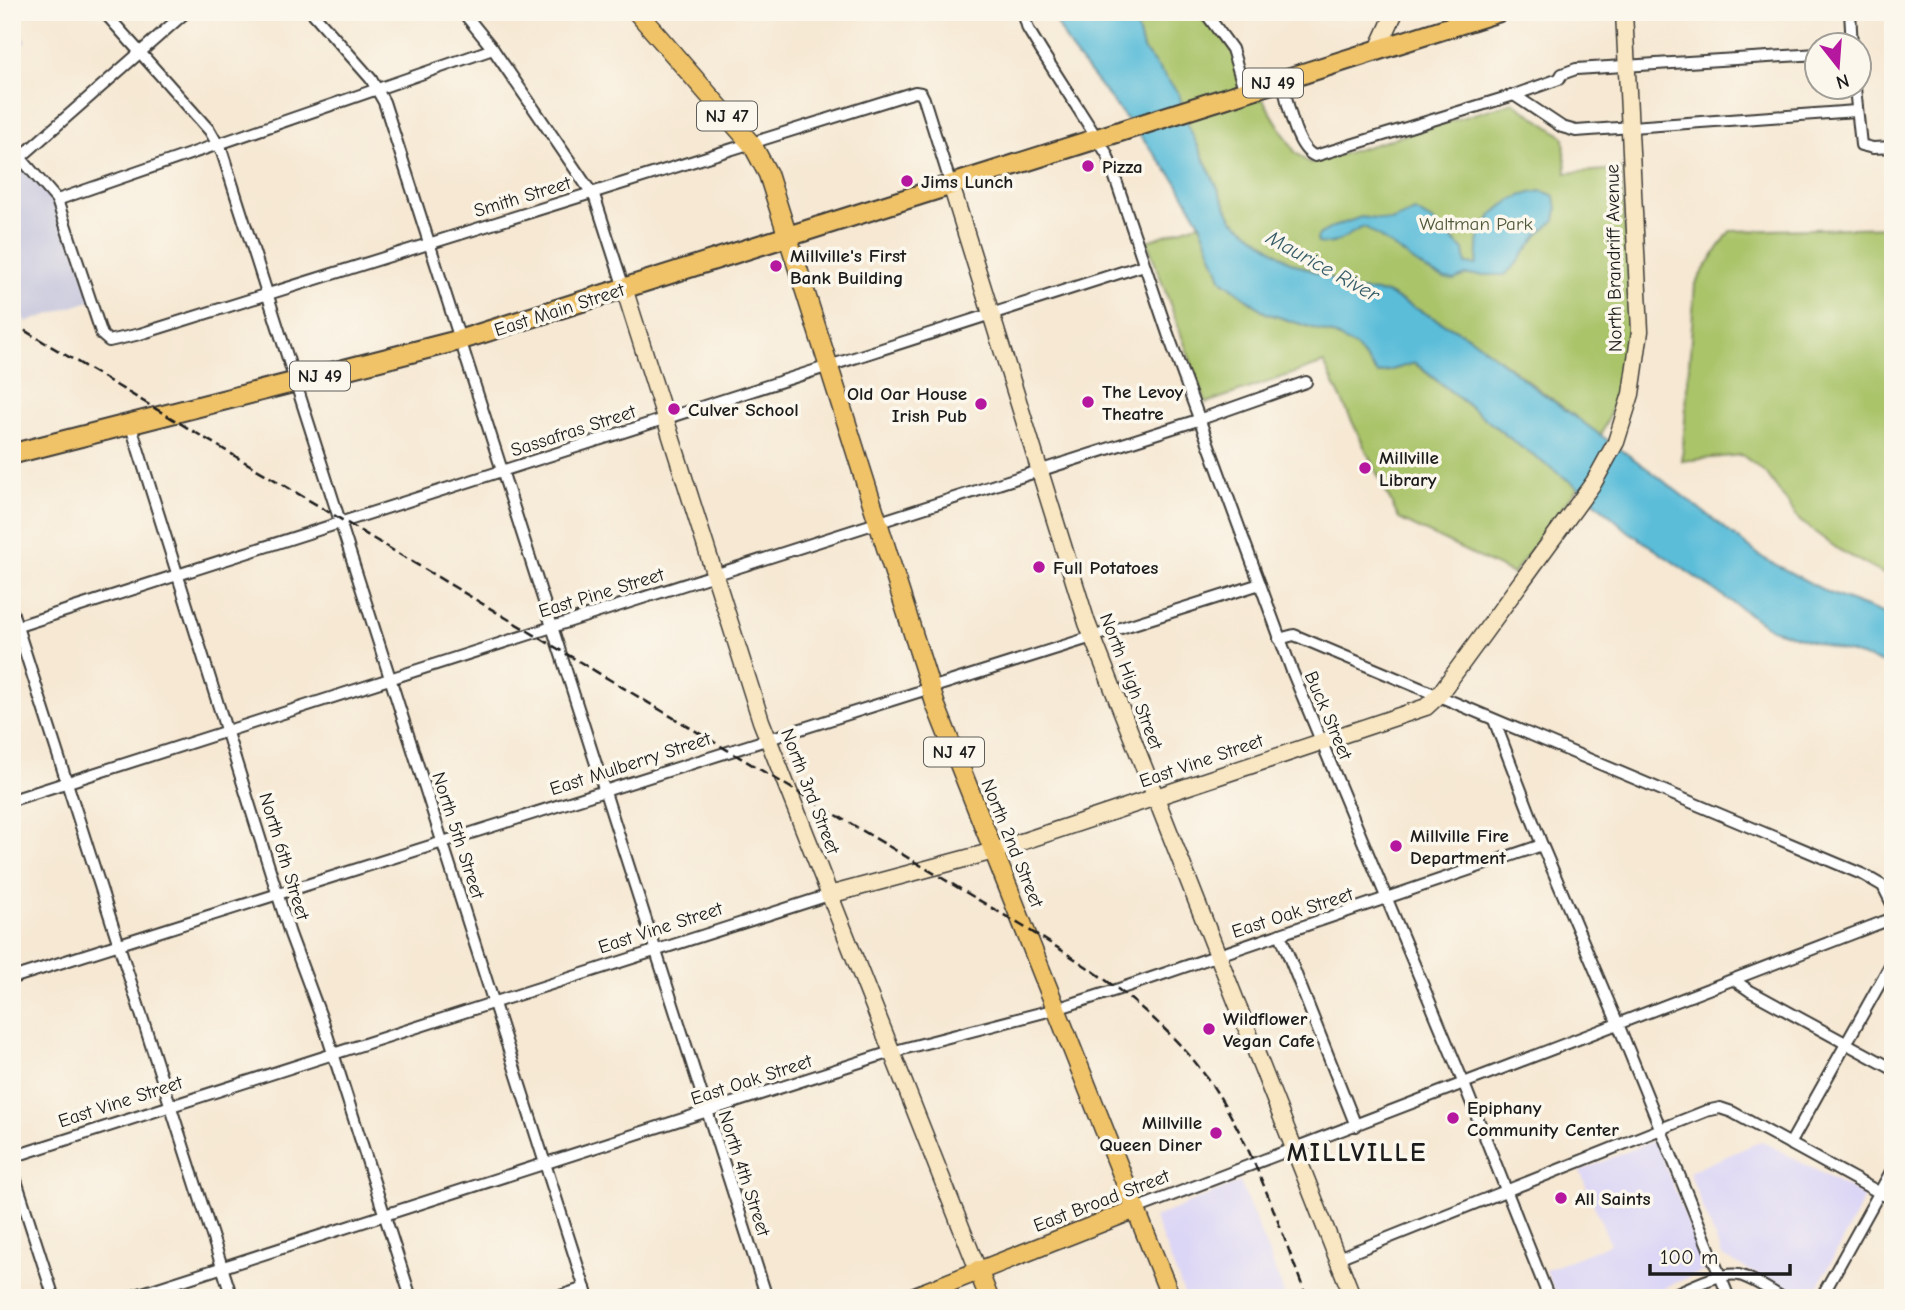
<svg xmlns="http://www.w3.org/2000/svg" width="1905" height="1310" font-family="'Comic Neue',sans-serif">
  <style>
    .built { fill: #dcd6f6 }
    .industrial { fill: #c2c2dc }
    .green { fill: #aac46a; stroke: #637043; stroke-width: 2 }
    .water { fill: #5bbdd9; stroke: #3c6c7a; stroke-width: 2 }
    .lines { fill: none; stroke-linecap: round; stroke-linejoin: round }
    .street-casing { stroke: #3d3b37; stroke-width: 14 }
    .secondary-casing { stroke: #3d3b37; stroke-width: 19 }
    .primary-casing { stroke: #3d3b37; stroke-width: 21 }
    .highway-casing { stroke: #3d3b37; stroke-width: 23 }
    .street { stroke: #fff; stroke-width: 10 }
    .secondary { stroke: #f9e7c3; stroke-width: 16 }
    .primary { stroke: #f0c369; stroke-width: 18 }
    .highway { stroke: #f0c369; stroke-width: 19 }
    .rail { stroke: #1c1c1c; stroke-width: 2.5; stroke-dasharray: 10 5; stroke-linecap: butt }
    .poi-dot { fill: #b5179e; stroke: #fbf7ec; stroke-width: 2.5 }
    .labels { text-anchor: middle; stroke-width: 7; stroke-linejoin: round; paint-order: stroke }
    .shield { fill: #fbf7ec; stroke: #5f5e5a; stroke-width: 2 }
    .shield-label { font-size: 18px; font-weight: bold; fill: #1c1c1c }
    .poi-label { font-size: 19px; font-weight: bold; fill: #1c1c1c; stroke: #fbf7ec; text-anchor: start }
    .street-label { font-size: 19px; fill: #1c1c1c; stroke: #fbf7ec }
    .park-label { font-size: 19px; fill: #4e5737; stroke: #fbf7ec }
    .water-label { font-size: 21px; font-style: italic; fill: #355c68; stroke: #fbf7ec }
    .district-label { font-size: 26px; font-weight: bold; letter-spacing: 2px; fill: #1c1c1c; stroke: #fbf7ec }
  </style>
  <rect width="100%" height="100%" fill="#fbf7ec"/>
  <filter id="ink" filterUnits="userSpaceOnUse"><feTurbulence type="fractalNoise" baseFrequency=".0143" numOctaves="2"/><feDisplacementMap in="SourceGraphic" scale="14" xChannelSelector="R" yChannelSelector="G"/><feConvolveMatrix kernelMatrix="1 2 1 2 8 2 1 2 1" color-interpolation-filters="sRGB"/></filter>
  <filter id="wash" filterUnits="userSpaceOnUse"><feTurbulence type="fractalNoise" baseFrequency=".00686" numOctaves="4" result="noise"/><feDisplacementMap in="SourceGraphic" scale="28" xChannelSelector="R" yChannelSelector="G"/><feGaussianBlur stdDeviation="1.57" result="paint"/><feColorMatrix in="noise" values="0 0 0 0 0 0 0 0 0 0 0 0 0 0 0 0 0 1.4 0 .05"/><feComposite in="paint" operator="in"/></filter>
  <g filter="url(#wash)">
    <rect width="100%" height="100%" fill="#f6e8d3"/>
    <g class="built">
      <polygon points="1655,1140 1707,1270 1638,1298 1557,1298 1546,1270 1610,1244 1580,1171"/>
      <polygon points="1762,1141 1865,1197 1812,1298 1801,1298 1722,1256 1689,1172"/>
      <polygon points="1240,1182 1286,1298 1186,1298 1154,1218"/>
    </g>
    <g class="industrial">
      <polygon points="12,27 26,41 12,54"/>
      <polygon points="12,146 58,199 93,300 27,322 12,306"/>
    </g>
    <g class="green">
      <polygon points="1133,12 1206,12 1232,49 1295,152 1310,164 1513,102 1564,137 1566,173 1621,169 1630,303 1630,346 1627,370 1601,436 1471,338 1387,293 1357,291 1288,261 1232,219 1188,125 1143,49"/>
      <polygon points="1200,223 1222,280 1266,313 1332,334 1356,347 1378,374 1414,363 1521,447 1578,487 1513,574 1399,519 1324,363 1206,403 1147,241"/>
      <polygon points="1893,227 1893,579 1839,550 1800,521 1767,474 1742,455 1682,461 1695,283 1730,231"/>
    </g>
    <g class="water">
      <polygon points="1051,12 1133,12 1143,49 1179,94 1188,125 1232,219 1288,261 1357,290 1387,293 1471,338 1535,388 1652,472 1763,558 1829,593 1893,617 1893,666 1771,629 1628,531 1578,487 1521,447 1415,363 1378,374 1356,347 1332,334 1266,313 1222,280 1200,223 1177,182 1072,51"/>
      <path d="M1542 191 1555 196 1557 210 1555 220 1539 234 1518 262 1505 275H1466L1454 280 1445 279 1426 270 1365 227C1346 233 1340 247 1318 243L1317 238 1320 234 1333 227 1361 217 1391 221 1415 211 1432 221 1464 250 1466 264 1476 265C1479 256 1477 247 1479 238 1488 210 1515 194 1542 191Z"/>
    </g>
  </g>
  <g filter="url(#ink)">
    <g class="lines">
      <g class="street-casing">
        <g id="street">
          <polyline points="104,12 210,131 222,152 588,1298"/>
          <polyline points="312,12 371,79 384,102 767,1298"/>
          <polyline points="463,12 493,49 595,198 624,288"/>
          <polyline points="1023,12 1028,29 1042,52 1107,154 1168,334 1292,671 1464,1084 1549,1298"/>
          <polyline points="1205,12 1232,49 1245,92"/>
          <polyline points="1850,12 1852,46"/>
          <path d="M1282 80C1287 99 1295 149 1315 156L1514 95 1559 79 1562 74 1576 69 1818 54"/>
          <polyline points="1855,88 1861,145 1873,148 1893,147"/>
          <polyline points="1514,95 1562,127 1576,131 1856,111"/>
          <polyline points="12,148 57,200 102,335 109,341 140,334 915,92 921,93 924,99 951,185"/>
          <polyline points="21,157 186,12"/>
          <polyline points="57,200 493,49"/>
          <polyline points="130,423 290,934 324,1025 411,1298"/>
          <polyline points="12,611 232,1298"/>
          <polyline points="12,628 1144,265"/>
          <polyline points="1279,639 1294,635 1864,875 1883,886 1893,906"/>
          <polyline points="1494,720 1542,845 1618,1024 1729,1298"/>
          <polyline points="12,800 1201,419 1306,382"/>
          <polyline points="1280,934 1356,1126"/>
          <polyline points="12,978 1260,584"/>
          <polyline points="1734,980 1750,991 1893,1069"/>
          <polyline points="1790,1144 1893,960"/>
          <polyline points="12,1157 829,895"/>
          <polyline points="12,1168 54,1298"/>
          <polyline points="1136,1209 1893,918"/>
          <polyline points="1338,1258 1706,1111 1720,1108 1732,1112 1893,1200"/>
          <polyline points="127,1298 891,1052 1056,1009 1119,989 1542,845"/>
          <polyline points="554,1298 585,1288"/>
          <path d="M1666 1298C1685 1290 1720 1271 1739 1275 1754 1279 1769 1290 1783 1298"/>
          <polyline points="1821,1298 1893,1168"/>
        </g>
      </g>
      <g class="secondary-casing">
        <g id="secondary">
          <polyline points="1378,49 1395,12"/>
          <polyline points="951,185 1087,623 1353,1298"/>
          <polyline points="624,288 761,721 978,1270"/>
          <polyline points="829,895 994,851 1426,707 1438,696 1594,482 1616,442 1631,394 1640,331 1624,12"/>
        </g>
      </g>
      <g class="primary-casing">
        <g id="primary">
          <polyline points="637,12 753,146 768,174 936,706 1171,1298"/>
          <polyline points="978,1270 989,1298"/>
          <polyline points="910,1298 1136,1209"/>
        </g>
      </g>
      <g class="highway-casing">
        <polyline id="highway" points="12,454 460,340 1498,12"/>
      </g>
      <use href="#street" class="street"/>
      <use href="#secondary" class="secondary"/>
      <use href="#primary" class="primary"/>
      <use href="#highway" class="highway"/>
      <path class="rail" d="M12 323 1024 927C1087 965 1148 1005 1195 1062 1249 1129 1276 1219 1307 1298"/>
    </g>
  </g>
  <g class="poi-dot">
    <circle cx="1088" cy="166" r="7"/>
    <circle cx="907" cy="181" r="7"/>
    <circle cx="776" cy="266" r="7"/>
    <circle cx="1088" cy="402" r="7"/>
    <circle cx="981" cy="404" r="7"/>
    <circle cx="674" cy="409" r="7"/>
    <circle cx="1365" cy="468" r="7"/>
    <circle cx="1039" cy="567" r="7"/>
    <circle cx="1396" cy="846" r="7"/>
    <circle cx="1209" cy="1029" r="7"/>
    <circle cx="1453" cy="1118" r="7"/>
    <circle cx="1216" cy="1133" r="7"/>
    <circle cx="1561" cy="1198" r="7"/>
  </g>
  <g class="labels">
    <g class="shield">
      <rect x="1243" y="68.5" width="60" height="29" rx="5"/>
      <rect x="697" y="101.5" width="60" height="29" rx="5"/>
      <rect x="290" y="361.5" width="60" height="29" rx="5"/>
      <rect x="924" y="737.5" width="60" height="29" rx="5"/>
    </g>
    <g class="shield-label">
      <text x="1273" y="89">NJ 49</text>
      <text x="727" y="122">NJ 47</text>
      <text x="320" y="382">NJ 49</text>
      <text x="954" y="758">NJ 47</text>
    </g>
    <g class="poi-label">
      <text x="1102" y="173">Pizza</text>
      <text x="921" y="188">Jims Lunch</text>
      <text x="790" y="262">Millville's First<tspan x="790" dy="22">Bank Building</tspan></text>
      <text x="1102" y="398">The Levoy<tspan x="1102" dy="22">Theatre</tspan></text>
      <text x="967" y="400" text-anchor="end">Old Oar House<tspan x="967" dy="22">Irish Pub</tspan></text>
      <text x="688" y="416">Culver School</text>
      <text x="1379" y="464">Millville<tspan x="1379" dy="22">Library</tspan></text>
      <text x="1053" y="574">Full Potatoes</text>
      <text x="1410" y="842">Millville Fire<tspan x="1410" dy="22">Department</tspan></text>
      <text x="1223" y="1025">Wildflower<tspan x="1223" dy="22">Vegan Cafe</tspan></text>
      <text x="1467" y="1114">Epiphany<tspan x="1467" dy="22">Community Center</tspan></text>
      <text x="1202" y="1129" text-anchor="end">Millville<tspan x="1202" dy="22">Queen Diner</tspan></text>
      <text x="1575" y="1205">All Saints</text>
    </g>
    <g class="street-label">
      <text transform="translate(522 196) rotate(-17)" y="7">Smith Street</text>
      <text transform="translate(1613 258) rotate(-91)" y="7">North Brandriff Avenue</text>
      <text transform="translate(559 309) rotate(-18)" y="7">East Main Street</text>
      <text transform="translate(573 430) rotate(-18)" y="7">Sassafras Street</text>
      <text transform="translate(601 592) rotate(-17)" y="7">East Pine Street</text>
      <text transform="translate(1132 681) rotate(69)" y="7">North High Street</text>
      <text transform="translate(1329 715) rotate(67)" y="7">Buck Street</text>
      <text transform="translate(1201 760) rotate(-19)" y="7">East Vine Street</text>
      <text transform="translate(630 763) rotate(-18)" y="7">East Mulberry Street</text>
      <text transform="translate(811 791) rotate(69)" y="7">North 3rd Street</text>
      <text transform="translate(459 835) rotate(72)" y="7">North 5th Street</text>
      <text transform="translate(1013 843) rotate(68)" y="7">North 2nd Street</text>
      <text transform="translate(285 856) rotate(73)" y="7">North 6th Street</text>
      <text transform="translate(1292 912) rotate(-18)" y="7">East Oak Street</text>
      <text transform="translate(660 927) rotate(-18)" y="7">East Vine Street</text>
      <text transform="translate(751 1079) rotate(-18)" y="7">East Oak Street</text>
      <text transform="translate(120 1101) rotate(-18)" y="7">East Vine Street</text>
      <text transform="translate(745 1173) rotate(72)" y="7">North 4th Street</text>
      <text transform="translate(1101 1200) rotate(-21)" y="7">East Broad Street</text>
    </g>
    <g class="park-label">
      <text x="1476" y="230">Waltman Park</text>
    </g>
    <g class="water-label">
      <text transform="translate(1323 266) rotate(29)" y="7">Maurice River</text>
    </g>
    <g class="district-label">
      <text x="1357" y="1161">MILLVILLE</text>
    </g>
  </g>
  <rect width="1905" height="1310" fill="none" stroke="#fbf7ec" stroke-width="42"/>
  <g transform="translate(1838 66) rotate(163)"><circle r="33" fill="#fbf7ec" stroke="#a29f99" stroke-width="2"/>
  <path d="M0-5L12 26L0 18L-12 26Z" fill="#b5179e"/>
  <text y="-10" font-size="19" font-weight="bold" text-anchor="middle" fill="#1c1c1c">N</text>
  </g>
  <path d="M1650 1264v10h140v-10" fill="none" stroke="#1c1c1c" stroke-width="3.5"/>
  <text x="1660" y="1264" font-size="21" fill="#1c1c1c" stroke="#fbf7ec" stroke-width="5" paint-order="stroke">100 m</text>
</svg>
